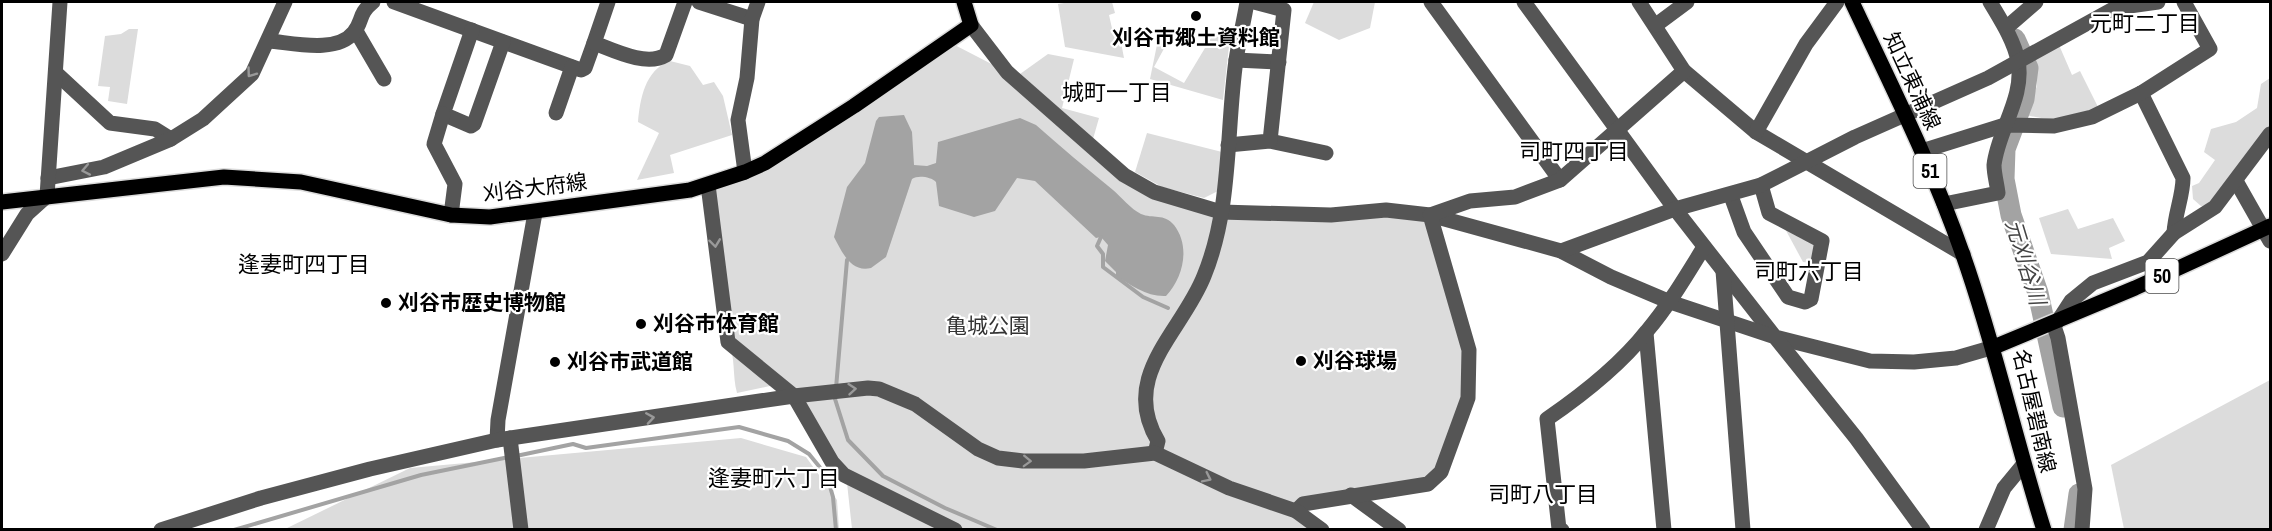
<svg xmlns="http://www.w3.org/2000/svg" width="2272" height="531" font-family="'Archivo Narrow','Noto Sans JP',sans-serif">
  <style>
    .green { fill: #dcdcdc }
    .water { fill: #a3a3a3 }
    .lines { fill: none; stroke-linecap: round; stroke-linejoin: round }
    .stream { stroke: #a3a3a3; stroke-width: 4 }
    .river { stroke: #a3a3a3; stroke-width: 21 }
    .major-casing { stroke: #dbdbdb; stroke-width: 18 }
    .minor { stroke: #555; stroke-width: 15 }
    .major { stroke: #000; stroke-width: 15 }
    .oneway { stroke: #999 }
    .poi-dot { fill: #000; stroke: #fff; stroke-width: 2 }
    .labels { text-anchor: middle; stroke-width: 4.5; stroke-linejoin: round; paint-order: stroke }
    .shield { fill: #fff; stroke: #4c4c4c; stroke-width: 1.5 }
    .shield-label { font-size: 20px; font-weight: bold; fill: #000 }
    .poi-label { font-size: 21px; font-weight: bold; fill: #000; stroke: #fff; text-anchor: start }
    .street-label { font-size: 21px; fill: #000; stroke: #fff }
    .park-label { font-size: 21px; fill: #333; stroke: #fff }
    .neighbourhood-label { font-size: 22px; fill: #000; stroke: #fff }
    .water-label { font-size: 22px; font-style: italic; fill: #444; stroke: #fff }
  </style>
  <rect width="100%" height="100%" fill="#fff"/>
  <g class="green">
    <polygon points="1070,2 1112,2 1115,13 1109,15 1113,33 1119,32 1124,58 1065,47 1058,4"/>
    <polygon points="1314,2 1375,2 1370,28 1339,40 1305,23"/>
    <polygon points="1161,25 1173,32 1154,67 1184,83 1214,33 1230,37 1223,100 1150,79"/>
    <polygon points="129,29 138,29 127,104 108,101 110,87 98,86 105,36 121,34"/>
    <path d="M947 41 1007 72 1124 175 1221 212 1430 215 1461 318 1468 398 1428 484 1303 504 1322 529H852L847 483 779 384 737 393C732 375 736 357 728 342L708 185 745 172Z"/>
    <path d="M2059 45 2072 75 2080 71 2098 107C2075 123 2051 121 2026 115L2037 86 2035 60Z"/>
    <polygon points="1048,54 1074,59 1062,108 1099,118 1093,139 1020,74"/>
    <path d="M670 61 690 66 703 85 714 82 723 96 732 135 670 155 674 173 637 180 659 133 638 122C640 99 645 70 670 61Z"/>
    <polygon points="2270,78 2270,128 2212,205 2201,206 2193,199 2192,186 2199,183 2215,160 2204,152 2211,129 2236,122 2257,108 2261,84"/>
    <polygon points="1147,133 1222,152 1220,190 1204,198 1162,187 1135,172"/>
    <polygon points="2068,209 2078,229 2113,218 2125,241 2109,248 2112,259 2051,254 2039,218"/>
    <polygon points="1783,225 1817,244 1813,263 1803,262"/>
    <polygon points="2270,380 2270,529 2124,529 2111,465"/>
    <polygon points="741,438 806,457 837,500 839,529 283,530 410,468"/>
  </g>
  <path class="water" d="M904 115 912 132 914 165 927 166 936 163 938 142 1020 118 1036 125C1061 147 1087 169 1113 190 1121 197 1131 209 1141 214 1153 219 1164 213 1174 225 1191 247 1183 278 1166 296 1147 297 1131 285 1116 276V272L1105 261 1108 245 1101 237 1096 238 1035 181 1017 178 995 211 974 217 939 206 936 182C931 177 918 175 912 179L886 257 871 268C851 273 842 252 834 237L847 187 865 163 876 121 879 117Z"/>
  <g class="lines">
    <g class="stream">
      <polyline points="1101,237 1097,246 1103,254 1103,267 1143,297 1168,308"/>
      <polyline points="836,388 847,260"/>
      <polyline points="835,399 848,440 883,476 945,508 997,530"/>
      <polyline points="516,456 573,444 586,448 739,427 788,441 809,454 827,476 833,497 836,530"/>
      <polyline points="234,530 421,475 509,457"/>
    </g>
    <g class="river">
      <polyline points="2015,39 2028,68 2024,99 2005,149 2004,179 2011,215 2038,293 2063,407"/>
      <polyline points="2074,530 2079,494"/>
    </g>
    <g class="major-casing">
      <g id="major">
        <path d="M1852 2C1891 85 1933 168 1963 255 1995 345 2015 439 2044 530"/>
        <polyline points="2,202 224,177 301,182 451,215 490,217 690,190 745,172 765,163 854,106 971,25 964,2"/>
        <polyline points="1994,347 2135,288 2270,226"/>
      </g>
    </g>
    <g class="minor">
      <polyline points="394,2 581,70 585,68 594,43"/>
      <path d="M608 2 594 43C613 50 646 67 666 55L685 2"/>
      <polyline points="699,2 752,19"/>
      <polyline points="1431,2 1560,180"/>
      <polyline points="1524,2 1675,209 1775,337 1870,361 1914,362 1956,358 1994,347"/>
      <polyline points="1639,2 1684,71 1756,132 1963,254"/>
      <polyline points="971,25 1007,72 1124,175 1154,192 1221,212 1331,215 1386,210 1430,215 1561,251 1611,277 1670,302 1775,337 1856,438 1923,530"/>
      <polyline points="1656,25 1687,2"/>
      <polyline points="2006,28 2036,2"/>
      <polyline points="472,30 443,114 471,126 474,124 503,42"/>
      <polyline points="356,31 384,79"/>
      <path d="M269 41C293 43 337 54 354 32 363 21 358 14 373 2"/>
      <polyline points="1236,60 1279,62"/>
      <polyline points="56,73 110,123 155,129 171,139"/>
      <path d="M2141 93 2183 178C2183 196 2175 213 2174 233"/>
      <polyline points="556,113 572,67"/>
      <polyline points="443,114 434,144 455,184 451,215"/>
      <polyline points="1756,132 1806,44 1837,2"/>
      <polyline points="1270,141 1326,153"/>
      <polyline points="1228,145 1270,141 1284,10 1254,2"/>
      <polyline points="1922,151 2005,125 2054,126 2092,117 2141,93 2210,49 2184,2"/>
      <polyline points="745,172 738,120 747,78 752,19 758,2"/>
      <polyline points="48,178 104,167 171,139 203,119 252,74 285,2"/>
      <polyline points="2236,181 2270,241"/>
      <polyline points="708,185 728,342 794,396 832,462 844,475 955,530"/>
      <polyline points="1731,196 1744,232 1788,297 1805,302 1811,299 1822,241 1769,213 1761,185"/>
      <path d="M1944 204 1998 193C1997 184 1994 174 1994 165 1998 130 2025 97 2018 61 2014 40 2000 19 1990 2"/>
      <polyline points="1561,251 1675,209 1761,185 1855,137 1988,78 2115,8 2158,2"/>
      <polyline points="2,254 27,214 47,196 60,2"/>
      <polyline points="1723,271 1743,530"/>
      <polyline points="2058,321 2071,301 2093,283 2148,262 2174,233 2215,207 2270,134"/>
      <polyline points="2053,323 2058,338 2085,489 2082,530"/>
      <polyline points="1646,333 1664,530"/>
      <polyline points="510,438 521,530"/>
      <polyline points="497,440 498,420 535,213"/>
      <path d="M1155 453 1158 441C1119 376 1182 332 1204 276 1232 208 1226 131 1236 60 1239 40 1244 21 1247 2"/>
      <polyline points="1351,495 1399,530"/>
      <polyline points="1296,511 1303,504 1428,484 1441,472 1468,398 1469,350 1430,215 1470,201 1515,197 1560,180 1684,71"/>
      <polyline points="161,530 261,498 370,469 497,440 794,396 868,388 879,389 915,404 978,449 998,458 1023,461 1084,461 1155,453 1229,488 1296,511 1322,530"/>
      <path d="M1562 530 1559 529 1547 419C1582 395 1621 364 1647 331 1669 305 1686 276 1704 247"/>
      <polyline points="1986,530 2004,488 2023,465"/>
    </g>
    <use href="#major" class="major"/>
  </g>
  <defs><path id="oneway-chevron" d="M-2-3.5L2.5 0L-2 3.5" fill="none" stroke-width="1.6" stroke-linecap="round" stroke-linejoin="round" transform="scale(1.5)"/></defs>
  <g class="oneway">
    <use href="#oneway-chevron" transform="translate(251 73) rotate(126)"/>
    <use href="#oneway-chevron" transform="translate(86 170) rotate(169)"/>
    <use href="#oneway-chevron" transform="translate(715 243) rotate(83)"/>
    <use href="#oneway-chevron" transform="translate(852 389) rotate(-5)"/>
    <use href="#oneway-chevron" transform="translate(650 418) rotate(-9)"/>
    <use href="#oneway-chevron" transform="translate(1027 461) rotate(2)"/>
    <use href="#oneway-chevron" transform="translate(1207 478) rotate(26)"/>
  </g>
  <g class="poi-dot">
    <circle cx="1196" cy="16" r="6"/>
    <circle cx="386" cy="303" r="6"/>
    <circle cx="641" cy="324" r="6"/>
    <circle cx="1301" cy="361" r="6"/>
    <circle cx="555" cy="362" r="6"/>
  </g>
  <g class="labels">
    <g class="shield">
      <rect x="1913.5" y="154" width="33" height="34" rx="4.5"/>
      <rect x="2145.5" y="259" width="33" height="34" rx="4.5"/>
    </g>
    <g class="shield-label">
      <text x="1930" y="178">51</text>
      <text x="2162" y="283">50</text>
    </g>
    <g class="poi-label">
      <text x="1196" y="45" text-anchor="middle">刈谷市郷土資料館</text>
      <text x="398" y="310">刈谷市歴史博物館</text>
      <text x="653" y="331">刈谷市体育館</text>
      <text x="1313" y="368">刈谷球場</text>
      <text x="567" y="369">刈谷市武道館</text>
    </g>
    <g class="street-label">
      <text transform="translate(1912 81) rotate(65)" y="7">知立東浦線</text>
      <text transform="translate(535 188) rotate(-7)" y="7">刈谷大府線</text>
      <text transform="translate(2034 411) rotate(77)" y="7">名古屋碧南線</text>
    </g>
    <g class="park-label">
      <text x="988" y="333">亀城公園</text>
    </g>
    <g class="neighbourhood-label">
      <text x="2145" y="31">元町二丁目</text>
      <text x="1117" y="100">城町一丁目</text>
      <text x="1574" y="159">司町四丁目</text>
      <text x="304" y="272">逢妻町四丁目</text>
      <text x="1809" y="279">司町六丁目</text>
      <text x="774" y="486">逢妻町六丁目</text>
      <text x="1543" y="502">司町八丁目</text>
    </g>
    <g class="water-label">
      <text transform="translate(2026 262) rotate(73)" y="8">元刈谷川</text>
    </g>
  </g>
  <rect width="2272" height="531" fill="none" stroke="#000000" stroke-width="6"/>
</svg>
